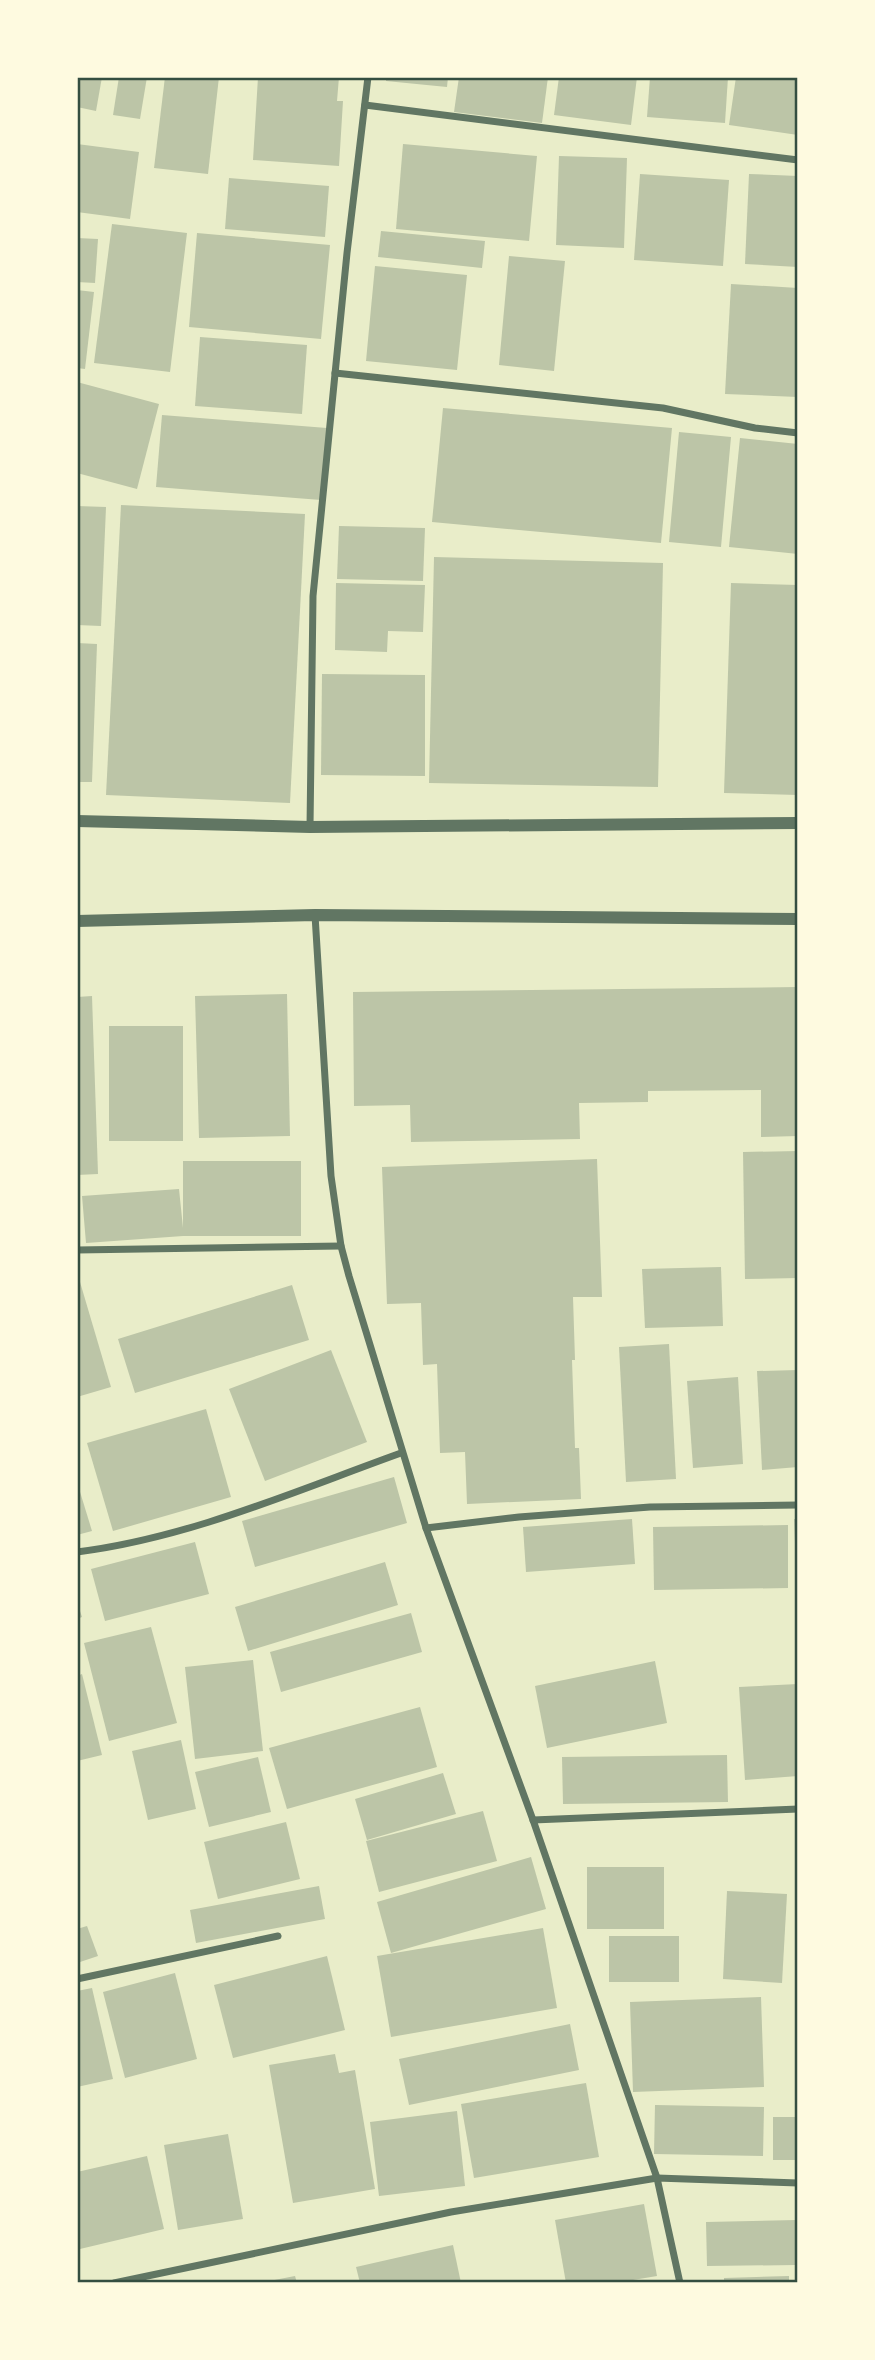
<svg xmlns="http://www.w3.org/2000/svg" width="875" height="2360" font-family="'IBM Plex Sans',sans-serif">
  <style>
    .building { fill: #bcc5a7 }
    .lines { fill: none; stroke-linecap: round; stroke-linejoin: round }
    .minor { stroke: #617663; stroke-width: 7 }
    .tertiary { stroke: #617663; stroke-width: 12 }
    .neatline { fill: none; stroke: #344e41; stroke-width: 2.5 }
  </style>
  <rect width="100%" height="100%" fill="#e9edc9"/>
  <g class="building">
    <polygon points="77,77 102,77 96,111 77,107"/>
    <polygon points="119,77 147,77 140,119 113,115"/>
    <polygon points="165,77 219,77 208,174 154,168"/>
    <polygon points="258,77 339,77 337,101 343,101 339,166 253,160"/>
    <polygon points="386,77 448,77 447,87 386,81"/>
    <polygon points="459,77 548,77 542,123 454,112"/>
    <polygon points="559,77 637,77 631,125 554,115"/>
    <polygon points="650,77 728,77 725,123 647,117"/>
    <polygon points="736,77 798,77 798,135 729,125"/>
    <polygon points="77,144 139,152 130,219 77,212"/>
    <polygon points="403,144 537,156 529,241 396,229"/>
    <polygon points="559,156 627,158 624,248 556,245"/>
    <polygon points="640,174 729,180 723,266 634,260"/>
    <polygon points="749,174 798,176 798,267 745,264"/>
    <polygon points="229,178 329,186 325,237 225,229"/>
    <polygon points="112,224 187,233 170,372 94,363"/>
    <polygon points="381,231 485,241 482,268 378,257"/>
    <polygon points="197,233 330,245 321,339 189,327"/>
    <polygon points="77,238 98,239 95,283 77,282"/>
    <polygon points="509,256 565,261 554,371 499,365"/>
    <polygon points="375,266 467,275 457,370 366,361"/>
    <polygon points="731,284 798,288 798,397 725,394"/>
    <polygon points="77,290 94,292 85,369 77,368"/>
    <polygon points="200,337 307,345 302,414 195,406"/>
    <polygon points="77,382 159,404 137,489 77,473"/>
    <polygon points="443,408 672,428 661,543 432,522"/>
    <polygon points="162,415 327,428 321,500 156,487"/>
    <polygon points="679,432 731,437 721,547 669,542"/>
    <polygon points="740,438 798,444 798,554 729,547"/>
    <polygon points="121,505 305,514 290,803 106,795"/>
    <polygon points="77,506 106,507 101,626 77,625"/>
    <polygon points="339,526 425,528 423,581 337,579"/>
    <polygon points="434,557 663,563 658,787 429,783"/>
    <polygon points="336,583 425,585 423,632 388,631 387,652 335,650"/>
    <polygon points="731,583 798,585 798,795 724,793"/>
    <polygon points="77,643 97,644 92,782 77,782"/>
    <polygon points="322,674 425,675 425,776 321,775"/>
    <polygon points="798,987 798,1136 761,1137 761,1090 648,1091 648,1102 579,1103 580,1139 411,1142 410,1105 354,1106 353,992"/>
    <polygon points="287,994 290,1136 199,1138 195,996"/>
    <polygon points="92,996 98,1174 77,1175 77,997"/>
    <rect x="109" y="1026" width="74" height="115"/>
    <polygon points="798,1151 798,1278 745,1279 743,1152"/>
    <polygon points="597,1159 602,1297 573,1297 575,1360 572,1360 575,1448 579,1448 581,1499 467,1504 465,1452 440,1453 437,1364 423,1365 421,1303 387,1304 382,1167"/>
    <polygon points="183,1161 301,1161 301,1236 183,1236 86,1243 82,1196 179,1189 183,1228"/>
    <polygon points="721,1267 723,1326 645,1328 642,1269"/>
    <polygon points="80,1282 111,1387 77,1397 77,1283"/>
    <polygon points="292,1285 309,1340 135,1393 118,1339"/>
    <polygon points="669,1344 676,1479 626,1482 619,1347"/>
    <polygon points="331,1350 367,1442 265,1481 229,1389"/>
    <polygon points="798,1370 798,1467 762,1470 757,1371"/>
    <polygon points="738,1377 743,1464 693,1468 687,1381"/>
    <polygon points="206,1409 231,1497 113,1531 87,1443"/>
    <polygon points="394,1477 407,1523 255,1567 242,1521"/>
    <polygon points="77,1482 92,1531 77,1535"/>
    <polygon points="632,1519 635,1564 526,1572 523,1527"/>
    <polygon points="794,1519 798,1519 798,1567 796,1567"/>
    <polygon points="788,1525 788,1588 654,1590 653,1527"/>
    <polygon points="195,1542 209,1594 105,1621 91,1569"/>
    <polygon points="385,1562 398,1605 248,1651 235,1607"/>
    <polygon points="77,1602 82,1617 77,1619"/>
    <polygon points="411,1613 422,1652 281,1692 270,1652"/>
    <polygon points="151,1627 177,1723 109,1741 84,1643"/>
    <polygon points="253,1660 263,1751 195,1759 185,1667"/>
    <polygon points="655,1661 667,1723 547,1748 535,1686"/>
    <polygon points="82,1674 102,1755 77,1761 77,1676"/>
    <polygon points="798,1684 798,1776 745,1780 739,1687"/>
    <polygon points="420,1707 437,1767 287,1809 269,1748"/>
    <polygon points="181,1740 196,1809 148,1820 132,1751"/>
    <polygon points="727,1755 728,1802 563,1804 562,1757"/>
    <polygon points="258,1757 271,1812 209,1827 195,1772"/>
    <polygon points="443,1773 456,1814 367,1840 355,1799"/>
    <polygon points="483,1811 497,1861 379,1892 366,1841"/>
    <polygon points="286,1822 300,1879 218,1899 204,1842"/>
    <polygon points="531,1857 546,1909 391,1953 377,1902"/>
    <rect x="587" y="1867" width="77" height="62"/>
    <polygon points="319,1886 325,1919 196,1943 190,1910"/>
    <polygon points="727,1891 787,1894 782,1983 723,1979"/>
    <polygon points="87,1926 98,1956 77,1963 77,1929"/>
    <polygon points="543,1928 557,2008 391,2037 377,1956"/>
    <rect x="609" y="1936" width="70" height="46"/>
    <polygon points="327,1956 345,2030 233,2058 214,1985"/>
    <polygon points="175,1973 197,2059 125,2078 103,1992"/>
    <polygon points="92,1988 113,2079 77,2087 77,1991"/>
    <polygon points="761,1997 764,2087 633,2092 630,2002"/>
    <polygon points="570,2024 579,2070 409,2105 399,2059"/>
    <polygon points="335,2054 339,2073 355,2070 375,2189 293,2203 269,2065"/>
    <polygon points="586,2083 599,2157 474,2178 461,2104"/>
    <polygon points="655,2105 764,2107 763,2156 654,2154"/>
    <polygon points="457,2111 465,2186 379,2196 370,2122"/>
    <rect x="773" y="2117" width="25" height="43"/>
    <polygon points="228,2134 243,2219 178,2230 164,2145"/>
    <polygon points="147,2156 164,2229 80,2249 77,2237 77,2172"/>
    <polygon points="644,2204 657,2276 615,2283 566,2283 555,2220"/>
    <polygon points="796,2220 796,2265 707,2266 706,2222"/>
    <polygon points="453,2245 461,2283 360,2283 356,2267"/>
    <polygon points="295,2276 297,2283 264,2283 264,2282"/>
    <polygon points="789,2276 789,2283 724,2283 724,2278"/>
  </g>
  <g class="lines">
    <g class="minor">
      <polyline points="365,105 798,160"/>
      <polyline points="335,373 663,408 755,428 798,433"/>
      <polyline points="310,827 313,596 347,253 368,77"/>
      <polyline points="315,915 331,1176 341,1246 349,1276 426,1528 533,1820 657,2178 680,2283"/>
      <polyline points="77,1250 341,1246"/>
      <polyline points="426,1528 519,1517 650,1507 798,1505"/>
      <path d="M77 1552C189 1538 295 1491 401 1453"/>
      <polyline points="533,1820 798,1809"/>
      <polyline points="77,1979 278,1936"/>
      <polyline points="114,2283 451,2212 657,2178 798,2183"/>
    </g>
    <g class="tertiary">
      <polyline points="77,821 310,827 798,823"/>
      <polyline points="77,921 315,915 798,919"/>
    </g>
  </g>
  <rect width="875" height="2360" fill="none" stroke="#fefae0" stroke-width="158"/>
  <rect x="79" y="79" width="717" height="2202" class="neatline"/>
</svg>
